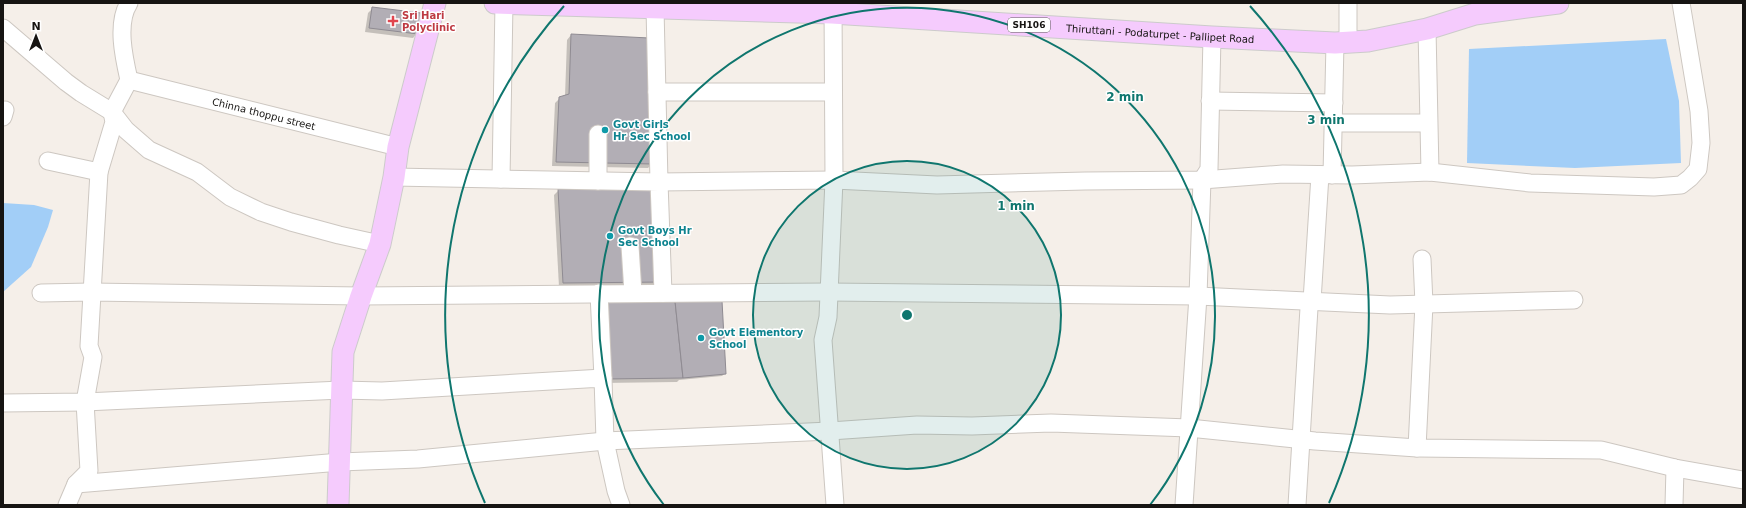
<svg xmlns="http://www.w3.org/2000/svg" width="1746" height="508" font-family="'DejaVu Sans',sans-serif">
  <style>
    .water { fill: #a2cef7 }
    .shadow { fill: #0003 }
    .building { fill: #b2aeb5; stroke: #8f8b92 }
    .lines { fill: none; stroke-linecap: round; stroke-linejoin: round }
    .minor-casing { stroke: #cdc7c1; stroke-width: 19 }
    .major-casing { stroke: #cccbcb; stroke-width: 23 }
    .minor { stroke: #fff; stroke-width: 17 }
    .major { stroke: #f5cbfd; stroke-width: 21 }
    .ring { fill: none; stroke: #0f766e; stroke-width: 2 }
    .health-dot { fill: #e0444e; stroke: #fff; stroke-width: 1.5 }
    .culture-dot { fill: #0f9aa8; stroke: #fff; stroke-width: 1.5 }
    .labels { text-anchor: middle; stroke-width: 3; stroke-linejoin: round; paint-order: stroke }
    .shield { fill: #fff; stroke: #5c5a59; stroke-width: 1 }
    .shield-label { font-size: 9px; font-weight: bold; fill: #161412 }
    .health-label { font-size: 10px; font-weight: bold; fill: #be3a42; stroke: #fff; text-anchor: start }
    .street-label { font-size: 10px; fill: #161412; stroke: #fff }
    .culture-label { font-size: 10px; font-weight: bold; fill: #0d838f; stroke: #fff; text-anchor: start }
    .centre { fill: #0f766e; stroke: #fff; stroke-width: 2 }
    .ring-label { font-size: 12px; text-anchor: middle; font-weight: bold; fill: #0f766e; stroke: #fff; stroke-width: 3; stroke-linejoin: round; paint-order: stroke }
  </style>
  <rect width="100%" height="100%" fill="#f5efe9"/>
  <g class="water">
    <polygon points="1666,39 1679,101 1681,163 1575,168 1467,163 1469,49"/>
    <polygon points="3,203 34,205 53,210 48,227 31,267 3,292"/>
  </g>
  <g class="shadow">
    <polygon points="372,9 417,33 413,38 365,32 368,13"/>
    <polygon points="571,35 652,164 648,168 552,166 555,103 560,98 565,96 567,40"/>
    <polygon points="559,190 662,282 657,286 559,287 554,195"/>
    <polygon points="597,305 725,373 722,376 679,380 677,382 602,383"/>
  </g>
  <g class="building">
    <polygon points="372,7 421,13 418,34 369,28"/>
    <polygon points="571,34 649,38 653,164 556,162 559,97 569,94"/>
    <polygon points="558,189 657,190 663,282 563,283"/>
    <polygon points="602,299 675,301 683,378 606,379"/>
    <polygon points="675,301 722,301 726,374 683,378"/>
  </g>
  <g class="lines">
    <g class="minor-casing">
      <g id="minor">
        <polyline points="833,3 834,180 828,317 823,340 835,505"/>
        <polyline points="655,8 659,182 834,180 937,185 1085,181 1202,180 1283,174 1352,175 1430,172 1530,183 1654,187 1681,185 1690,178 1698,169 1701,143 1699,111 1681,3"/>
        <polyline points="3,28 66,82 81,93 112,112 126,130 149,150 197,172 230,197 261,212 291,222 339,235 380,244"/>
        <polyline points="1427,29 1430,172"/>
        <polyline points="1348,42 1348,3"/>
        <path id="s1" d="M129 80 398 147"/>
        <polyline points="657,92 833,92"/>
        <polyline points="1210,101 1334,103"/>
        <polyline points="3,117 5,110"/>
        <polyline points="1334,123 1428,123"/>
        <path d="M48 161 99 172 114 122 112 112 129 80C124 58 116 23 129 3"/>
        <polyline points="1332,175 1335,43"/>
        <polyline points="394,177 659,182 663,293"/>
        <polyline points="501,179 504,3"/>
        <polyline points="598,181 598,134"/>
        <polyline points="630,246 633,293"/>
        <polyline points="41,293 91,292 361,296 828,292 1198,296 1390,305 1574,300"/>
        <polyline points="599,293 603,378"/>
        <polyline points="3,403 85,402 341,390 382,391 603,378 605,441 616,491 621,505"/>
        <polyline points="1417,448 1424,304 1422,259"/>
        <polyline points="76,484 340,462 418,459 605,441 830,431 917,425 972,426 1051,423 1189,428 1315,441 1417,448 1601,450 1675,468 1743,480"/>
        <polyline points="67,505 76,484 89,471 85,402 93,357 89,346 99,172"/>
        <polyline points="1184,505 1198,296 1202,180 1209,169 1212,37"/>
        <polyline points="1297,505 1309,308 1312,301 1320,175"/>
        <polyline points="1674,505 1675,468"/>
      </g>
    </g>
    <g class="major-casing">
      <g id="major">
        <path id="s2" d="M495 3 832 13 1212 37 1335 43 1368 41 1427 29 1475 14 1558 3"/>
        <polyline points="338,505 343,352 361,296 380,244 394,177 398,147 435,3"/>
      </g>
    </g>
    <use href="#minor" class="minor"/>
    <use href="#major" class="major"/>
  </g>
  <circle cx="907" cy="315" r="154" fill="#0f766e" fill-opacity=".12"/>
  <g class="ring">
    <circle cx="907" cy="315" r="154"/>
    <path d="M664 505A308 308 0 1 1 1150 505"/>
    <path d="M485 503A462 462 0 0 1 564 6M1250 6A462 462 0 0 1 1329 503"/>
  </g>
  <path class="health-dot" d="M391 15h4v4h4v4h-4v4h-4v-4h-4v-4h4z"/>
  <g class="culture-dot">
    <circle cx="605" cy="130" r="4"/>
    <circle cx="610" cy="236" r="4"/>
    <circle cx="701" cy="338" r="4"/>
  </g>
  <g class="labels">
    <rect class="shield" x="1008" y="18" width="42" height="14" rx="3"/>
    <g class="shield-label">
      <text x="1029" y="28">SH106</text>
    </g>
    <g class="health-label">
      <text x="402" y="19">Sri Hari<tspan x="402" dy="12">Polyclinic</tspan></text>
    </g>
    <g class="street-label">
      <text dy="4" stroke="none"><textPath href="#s2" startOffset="666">Thiruttani - Podaturpet - Pallipet Road</textPath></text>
      <text dy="4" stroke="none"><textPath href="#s1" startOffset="139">Chinna thoppu street</textPath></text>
    </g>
    <g class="culture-label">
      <text x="613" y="128">Govt Girls<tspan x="613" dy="12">Hr Sec School</tspan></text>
      <text x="618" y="234">Govt Boys Hr<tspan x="618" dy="12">Sec School</tspan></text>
      <text x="709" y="336">Govt Elementory<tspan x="709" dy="12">School</tspan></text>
    </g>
  </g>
  <circle cx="907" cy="315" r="6" class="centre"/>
  <g class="ring-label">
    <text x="1125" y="101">2 min</text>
    <text x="1326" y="124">3 min</text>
    <text x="1016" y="210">1 min</text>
  </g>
  <rect width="1746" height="508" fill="none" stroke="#161412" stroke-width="8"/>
  <g transform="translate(36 36)" stroke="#ffffff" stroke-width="3" paint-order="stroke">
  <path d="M0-3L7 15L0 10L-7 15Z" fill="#161412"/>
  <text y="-6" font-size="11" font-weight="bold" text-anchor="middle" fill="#161412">N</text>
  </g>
</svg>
